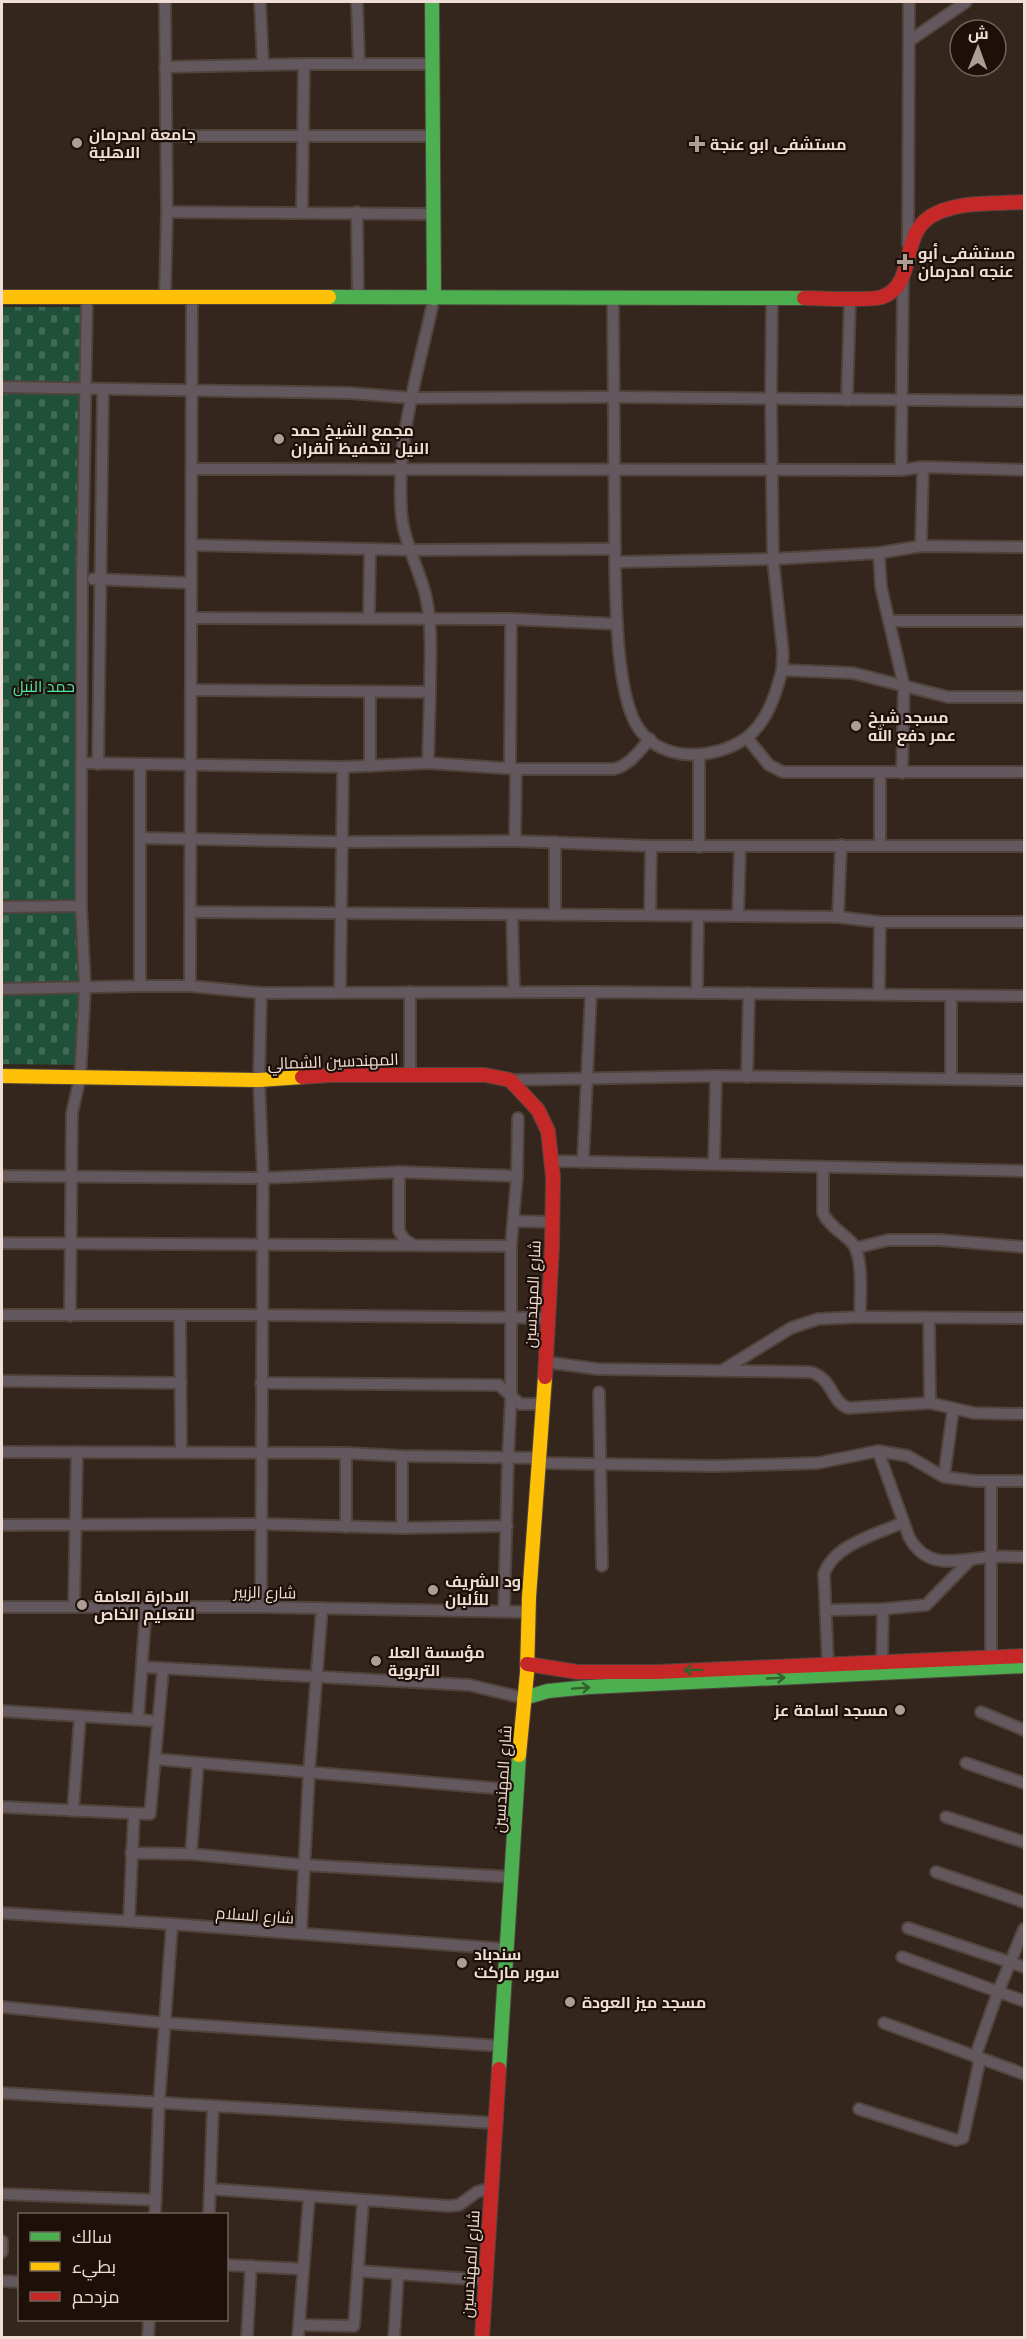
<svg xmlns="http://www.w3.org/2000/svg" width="1026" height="2339" font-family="Arial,Cairo,sans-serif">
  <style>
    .cemetery { fill: url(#cemetery-stones) }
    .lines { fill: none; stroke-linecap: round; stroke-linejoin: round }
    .street-casing { stroke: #50443c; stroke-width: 14 }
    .fast-casing { stroke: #50443c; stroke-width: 16 }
    .slow-casing { stroke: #50443c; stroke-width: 16 }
    .jam-casing { stroke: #50443c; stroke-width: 16 }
    .street { stroke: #64585f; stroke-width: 10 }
    .fast { stroke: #4caf50; stroke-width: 14 }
    .slow { stroke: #ffc107; stroke-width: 14 }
    .jam { stroke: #c62828; stroke-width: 14 }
    .oneway { stroke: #34602c }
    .poi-dot { fill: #ae9d93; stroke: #1c1009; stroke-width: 2 }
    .labels { text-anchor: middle; stroke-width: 4.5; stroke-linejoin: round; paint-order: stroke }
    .poi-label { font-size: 16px; font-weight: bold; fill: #f0ddd3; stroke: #1c1009; text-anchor: start }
    .park-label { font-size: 16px; fill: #4fe5a9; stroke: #1c1009 }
    .street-label { font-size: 16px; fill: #f0ddd3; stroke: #1c1009 }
  </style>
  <defs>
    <pattern id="cemetery-stones" width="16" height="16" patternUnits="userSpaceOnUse" patternTransform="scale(1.5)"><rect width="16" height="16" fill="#1f503a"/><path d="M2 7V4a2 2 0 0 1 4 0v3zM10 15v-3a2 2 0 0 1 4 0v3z" fill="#406956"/></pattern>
  </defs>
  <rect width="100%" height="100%" fill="#34261d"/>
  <polygon class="cemetery" points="2,307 86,307 87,1065 2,1064"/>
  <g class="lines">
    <g class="street-casing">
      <g id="street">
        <polyline points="165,2 167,212 165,297"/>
        <polyline points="260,2 263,65"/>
        <polyline points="357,2 359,64"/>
        <polyline points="909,41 966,2"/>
        <polyline points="165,67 304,64 433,64"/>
        <polyline points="166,136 434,136"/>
        <polyline points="302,211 304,64"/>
        <polyline points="167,212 433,214"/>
        <polyline points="357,212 358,298"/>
        <polyline points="908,244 909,2"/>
        <polyline points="613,299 615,562 773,559 771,399 772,299"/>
        <polyline points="2,387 350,393 412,398 614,397 1024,401"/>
        <polyline points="847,400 850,299"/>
        <polyline points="192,469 901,470 923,467 1024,470"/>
        <polyline points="901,470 903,280"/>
        <polyline points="192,545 412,550 615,549"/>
        <polyline points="921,546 923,467"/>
        <polyline points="879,553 881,587 904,686 902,773"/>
        <path d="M615 562C616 603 616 697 639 729 663 763 715 760 746 738 767 723 776 694 782 670L853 673 948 697H1024"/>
        <polyline points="93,579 191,583"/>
        <polyline points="369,617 370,549"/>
        <path d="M192 618C298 619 404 618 511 619"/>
        <polyline points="889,621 1024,621"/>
        <polyline points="782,670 783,653 773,559 879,553 921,546 1024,547"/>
        <polyline points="191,690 430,692 428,763"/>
        <path d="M430 692C430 659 433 625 425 593 419 570 404 540 402 519 394 445 419 369 434 298"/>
        <polyline points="747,738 769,765 783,772 1024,772"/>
        <polyline points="699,755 699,847"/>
        <path d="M82 763 343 767 428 763 516 769H614C629 766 640 750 650 739"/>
        <polyline points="98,764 103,389"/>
        <polyline points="370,766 370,692"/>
        <polyline points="510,768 511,619 617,624"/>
        <polyline points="880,773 880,845"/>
        <polyline points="140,838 341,842 515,841 651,846 1024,846"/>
        <polyline points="515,841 516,769"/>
        <polyline points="555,842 555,915"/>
        <polyline points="2,907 81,906"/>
        <polyline points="191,912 738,916 838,917 880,922 1024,922"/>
        <polyline points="512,915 514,992"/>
        <polyline points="650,915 651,846"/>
        <polyline points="738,916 740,847"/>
        <polyline points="838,917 841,845"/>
        <polyline points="140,986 140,765"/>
        <polyline points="190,986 192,297"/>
        <polyline points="2,989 140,986 190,986 261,993 591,992"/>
        <polyline points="340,992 343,767"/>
        <polyline points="261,993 259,1080 263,1178 261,1607"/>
        <polyline points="697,993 698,916"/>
        <polyline points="879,994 880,922"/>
        <polyline points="410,1075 410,992"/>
        <polyline points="747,1077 749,993"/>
        <polyline points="951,1079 951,996"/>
        <polyline points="510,1080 716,1076 1024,1080"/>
        <polyline points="553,1161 1024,1171"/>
        <polyline points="583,1162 591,992 1024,996"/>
        <polyline points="714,1164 716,1076"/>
        <path d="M823 1167V1213C829 1226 843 1233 852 1243 864 1256 860 1299 860 1317"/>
        <polyline points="399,1172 399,1231 404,1239 413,1245"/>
        <polyline points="2,1176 263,1178 399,1172 517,1176"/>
        <polyline points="513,1221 552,1222"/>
        <polyline points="2,1243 511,1246"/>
        <polyline points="856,1248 888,1240 940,1240 1024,1247"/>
        <polyline points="2,1315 262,1315 548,1318"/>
        <polyline points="180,1315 181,1452"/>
        <polyline points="70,1316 72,1113 80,1078 85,987 81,906 81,837 82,578 87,298"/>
        <polyline points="929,1319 930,1403"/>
        <path d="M545 1362 598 1369 810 1372C833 1378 830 1401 848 1408L930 1403 974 1413 1024 1414"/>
        <polyline points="723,1370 791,1328 818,1319 860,1317 1024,1318"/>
        <polyline points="2,1381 181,1383"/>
        <polyline points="261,1383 499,1385 520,1404 543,1404"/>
        <polyline points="599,1392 602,1566"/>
        <path d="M878 1451 909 1537C928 1572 959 1559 991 1557 1002 1556 1013 1557 1024 1557"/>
        <polyline points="2,1452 346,1453 402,1456 540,1458"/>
        <polyline points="402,1456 402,1528"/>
        <polyline points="539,1463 715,1466 818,1463 878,1451 908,1456 944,1477 976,1481 1024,1481"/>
        <polyline points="944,1477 953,1410"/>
        <polyline points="991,1482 991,1658"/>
        <polyline points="2,1525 262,1524 402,1528 507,1526"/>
        <polyline points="346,1527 346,1453"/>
        <polyline points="74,1606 77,1452"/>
        <polyline points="2,1607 261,1607 528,1612"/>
        <polyline points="826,1610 883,1609 926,1605 969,1561"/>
        <polyline points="504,1611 508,1458 511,1397 511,1246 517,1176 518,1118"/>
        <polyline points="882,1662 883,1609"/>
        <path d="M828 1664 824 1574C834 1544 878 1534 904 1522"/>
        <polyline points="142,1667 469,1685 524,1698"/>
        <polyline points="2,1711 157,1721"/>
        <polyline points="981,1712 1024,1730"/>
        <polyline points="138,1719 146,1607"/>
        <polyline points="155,1759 516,1790"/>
        <polyline points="966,1763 1024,1783"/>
        <polyline points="2,1807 150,1814 163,1669"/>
        <polyline points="73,1811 80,1717"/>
        <polyline points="946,1817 1024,1842"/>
        <polyline points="131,1853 191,1854 304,1865 512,1877"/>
        <polyline points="191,1854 198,1763"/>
        <polyline points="936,1872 1024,1902"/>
        <polyline points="2,1913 172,1924 507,1949"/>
        <polyline points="129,1921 134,1814"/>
        <polyline points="908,1928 1024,1967"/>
        <polyline points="301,1933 309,1772 322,1608"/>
        <polyline points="902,1957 1024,2001"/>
        <polyline points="2,2007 165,2023 501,2046"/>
        <polyline points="884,2023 1024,2074"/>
        <polyline points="975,2057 998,1992 1024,1929"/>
        <polyline points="2,2093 495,2123"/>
        <polyline points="859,2109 956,2140 963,2138 980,2059"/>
        <polyline points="211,2189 448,2206 459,2205 477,2192 491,2188"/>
        <polyline points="2,2194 156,2200"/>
        <polyline points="155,2214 159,2104 172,1924"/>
        <polyline points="209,2214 213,2107"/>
        <polyline points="2,2241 2,2252"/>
        <polyline points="226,2265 303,2269"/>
        <polyline points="358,2271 485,2280"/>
        <polyline points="2,2281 20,2282"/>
        <polyline points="299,2325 354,2326 363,2201"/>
        <polyline points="148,2338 149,2320"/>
        <polyline points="247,2338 251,2266"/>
        <polyline points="298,2338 309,2198"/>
        <polyline points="394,2338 398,2274"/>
      </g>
    </g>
    <g class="fast-casing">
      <g id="fast">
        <polyline points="432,2 434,298"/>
        <polyline points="329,297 804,298"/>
        <polyline points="524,1698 548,1691 589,1687 1024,1666"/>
        <polyline points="499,2069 519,1755"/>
      </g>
    </g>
    <g class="slow-casing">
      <g id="slow">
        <polyline points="2,297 329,297"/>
        <polyline points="2,1076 259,1080 302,1077"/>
        <polyline points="519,1755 527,1673 529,1597 545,1377"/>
      </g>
    </g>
    <g class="jam-casing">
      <g id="jam">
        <path d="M804 298C820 298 870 301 882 297 919 284 897 230 937 213 963 201 996 204 1024 202"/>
        <polyline points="302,1077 331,1075 485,1075 510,1080 538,1110 548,1131 553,1177 552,1247 545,1377"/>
        <polyline points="527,1664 578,1672 657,1672 1024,1656"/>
        <polyline points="482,2338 499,2069"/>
      </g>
    </g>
    <use href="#street" class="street"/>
    <use href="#fast" class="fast"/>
    <use href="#slow" class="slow"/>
    <use href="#jam" class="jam"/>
  </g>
  <defs><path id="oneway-shaft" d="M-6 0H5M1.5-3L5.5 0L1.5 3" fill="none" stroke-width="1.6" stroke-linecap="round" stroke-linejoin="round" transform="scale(1.5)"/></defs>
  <g class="oneway">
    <use href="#oneway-shaft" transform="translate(693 1670) rotate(178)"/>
    <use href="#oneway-shaft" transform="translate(776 1678) rotate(-3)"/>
    <use href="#oneway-shaft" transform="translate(581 1688) rotate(-4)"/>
  </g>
  <g class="poi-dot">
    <circle cx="77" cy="143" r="6"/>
    <path d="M694 135h6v6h6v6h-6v6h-6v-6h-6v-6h6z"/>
    <path d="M902 253h6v6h6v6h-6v6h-6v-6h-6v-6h6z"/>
    <circle cx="279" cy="439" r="6"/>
    <circle cx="856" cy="726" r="6"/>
    <circle cx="433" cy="1590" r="6"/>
    <circle cx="82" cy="1605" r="6"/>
    <circle cx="376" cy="1661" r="6"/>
    <circle cx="900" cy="1710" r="6"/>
    <circle cx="462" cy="1963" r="6"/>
    <circle cx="570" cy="2002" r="6"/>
  </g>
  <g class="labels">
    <g class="poi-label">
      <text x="89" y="140">جامعة امدرمان<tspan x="89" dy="18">الاهلية</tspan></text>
      <text x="710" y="150">مستشفى ابو عنجة</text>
      <text x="918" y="259">مستشفى أبو<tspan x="918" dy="18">عنجه امدرمان</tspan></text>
      <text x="291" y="436">مجمع الشيخ حمد<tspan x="291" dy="18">النيل لتحفيظ القران</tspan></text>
      <text x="868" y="723">مسجد شيخ<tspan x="868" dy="18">عمر دفع الله</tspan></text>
      <text x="445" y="1587">ود الشريف<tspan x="445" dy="18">للألبان</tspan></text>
      <text x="94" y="1602">الادارة العامة<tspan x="94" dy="18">للتعليم الخاص</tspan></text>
      <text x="388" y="1658">مؤسسة العلا<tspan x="388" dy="18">التربوية</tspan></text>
      <text x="888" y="1716" text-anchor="end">مسجد اسامة عز</text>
      <text x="474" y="1960">سندباد<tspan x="474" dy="18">سوبر ماركت</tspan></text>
      <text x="582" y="2008">مسجد ميز العودة</text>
    </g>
    <g class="park-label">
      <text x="44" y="692">حمد النيل</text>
    </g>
    <g class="street-label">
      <text transform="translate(333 1061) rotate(-2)" y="6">المهندسين الشمالي</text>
      <text transform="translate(532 1294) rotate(-87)" y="6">شارع المهندسين</text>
      <text transform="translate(265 1592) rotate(1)" y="6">شارع الزبير</text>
      <text transform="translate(502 1779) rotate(-86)" y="6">شارع المهندسين</text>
      <text transform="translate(255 1915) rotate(4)" y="6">شارع السلام</text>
      <text transform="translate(470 2264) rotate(-86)" y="6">شارع المهندسين</text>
    </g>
  </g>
  <rect width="1026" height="2339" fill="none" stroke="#f0ddd3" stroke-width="6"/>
  <rect x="18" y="2213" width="210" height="108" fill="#1c1009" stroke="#71625a" stroke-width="1.5"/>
  <rect x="30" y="2232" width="30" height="9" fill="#4caf50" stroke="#71625a" stroke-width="1.5"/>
  <text x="72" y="2243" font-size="18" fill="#f0ddd3">سالك</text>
  <rect x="30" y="2262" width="30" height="9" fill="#ffc107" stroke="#71625a" stroke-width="1.5"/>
  <text x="72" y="2273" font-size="18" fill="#f0ddd3">بطيء</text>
  <rect x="30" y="2292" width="30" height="9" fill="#c62828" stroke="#71625a" stroke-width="1.5"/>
  <text x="72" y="2303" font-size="18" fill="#f0ddd3">مزدحم</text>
  <g transform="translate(978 48) rotate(1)"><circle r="28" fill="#1c1009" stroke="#71625a" stroke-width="1.5"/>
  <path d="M0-4.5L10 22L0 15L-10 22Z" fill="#ae9d93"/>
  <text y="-9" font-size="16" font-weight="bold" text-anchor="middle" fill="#f0ddd3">ش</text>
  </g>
</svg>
